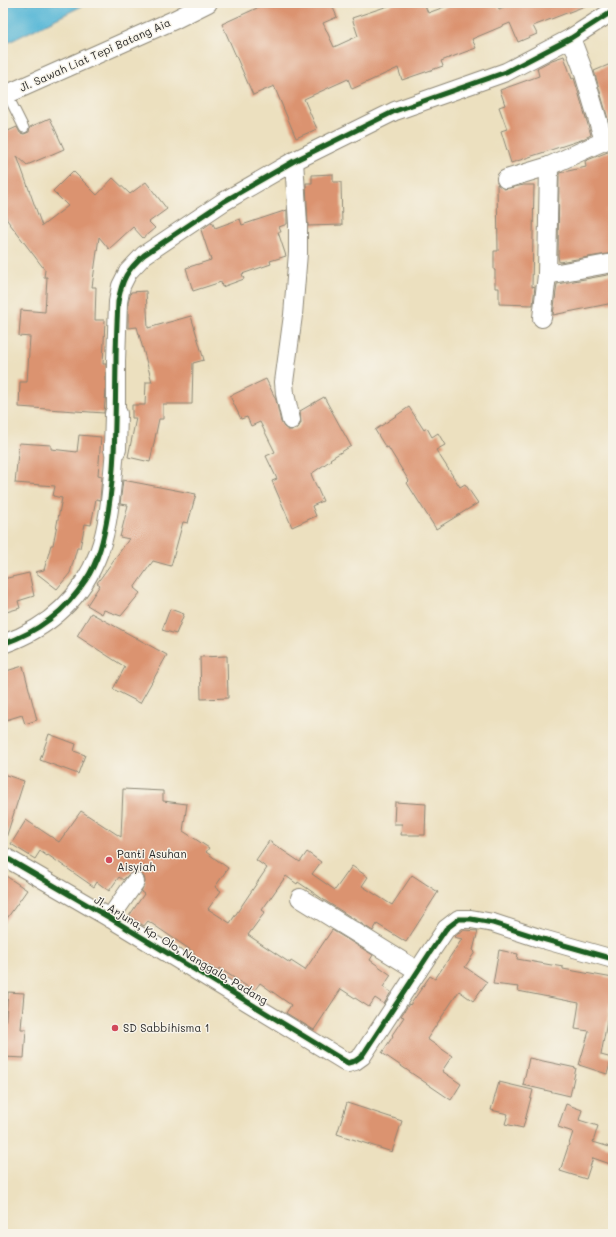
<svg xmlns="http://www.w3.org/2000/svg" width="616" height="1237" font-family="Mali,sans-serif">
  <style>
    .water { fill: #59b8d7; stroke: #427281 }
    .building { fill: #db9370 }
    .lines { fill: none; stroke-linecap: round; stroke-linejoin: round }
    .lane-casing { stroke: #8c8675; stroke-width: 11 }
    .street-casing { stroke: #8c8675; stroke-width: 20 }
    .secondary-casing { stroke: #8c8675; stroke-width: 24 }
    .lane { stroke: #fff; stroke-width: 9 }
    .street { stroke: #fff; stroke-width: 18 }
    .secondary { stroke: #fff; stroke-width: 22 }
    .cycleway-casing { stroke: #f7f3e8; stroke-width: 8 }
    .cycleway { stroke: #1b5e20; stroke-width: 5 }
    .poi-dot { fill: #d1495b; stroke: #f7f3e8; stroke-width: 1.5 }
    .labels { text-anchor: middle; stroke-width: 3; stroke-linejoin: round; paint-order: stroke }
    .street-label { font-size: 11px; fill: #2b2b2b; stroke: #f7f3e8 }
    .poi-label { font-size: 11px; fill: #2b2b2b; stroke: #f7f3e8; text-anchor: start }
  </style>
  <rect width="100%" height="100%" fill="#f7f3e8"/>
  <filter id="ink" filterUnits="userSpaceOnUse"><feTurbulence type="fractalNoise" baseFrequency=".025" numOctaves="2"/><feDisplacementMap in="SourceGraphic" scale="8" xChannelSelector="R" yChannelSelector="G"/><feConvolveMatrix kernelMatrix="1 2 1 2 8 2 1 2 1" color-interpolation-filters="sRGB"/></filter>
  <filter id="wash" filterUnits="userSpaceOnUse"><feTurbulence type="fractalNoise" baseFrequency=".012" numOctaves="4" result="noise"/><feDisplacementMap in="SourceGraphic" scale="16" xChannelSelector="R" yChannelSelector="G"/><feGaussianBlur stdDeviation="0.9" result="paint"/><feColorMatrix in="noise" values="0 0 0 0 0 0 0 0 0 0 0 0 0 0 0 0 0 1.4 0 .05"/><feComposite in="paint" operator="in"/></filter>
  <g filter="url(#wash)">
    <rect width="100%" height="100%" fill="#ece0bf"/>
    <polygon class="water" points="3,3 88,3 3,45"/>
    <g id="blocks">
      <g class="building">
        <polygon points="268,3 331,3 337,17 323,23 334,47 358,36 352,18 397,3 424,3 428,13 455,3 497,3 499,9 513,3 590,4 533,26 537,34 518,42 510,23 472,39 476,48 441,61 443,66 402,80 398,68 352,89 348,79 304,99 317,129 296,138 274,86 253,95 222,24"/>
        <polygon points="564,56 572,79 574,78 591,135 581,140 511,163 501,131 507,129 499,107 505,105 500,90 539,76 537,68 552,60"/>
        <polygon points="613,63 613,129 611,129 594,71"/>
        <polygon points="50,118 64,149 27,165 17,156 42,226 68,206 53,191 73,171 97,195 113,178 130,194 146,182 167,209 149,222 155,228 143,238 133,227 109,249 99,237 92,287 96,287 95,320 105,320 103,364 106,364 106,390 104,413 19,407 20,382 27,382 30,337 19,336 21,310 45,312 47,277 44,277 45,270 7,220 3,208 3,202 7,201 3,190 3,122 5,121 8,131 17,127 20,133 24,134 29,132 30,127"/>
        <polygon points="613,150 613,208 611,209 613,221 613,253 559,262 558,255 559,173 586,167 585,161"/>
        <polygon points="333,174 333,182 341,182 342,225 308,226 306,183 312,183 312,175"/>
        <polygon points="497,184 504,189 524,185 534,185 532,287 535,286 533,305 499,304 499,288 495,288 495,270 494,270 494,251 498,251"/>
        <polygon points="287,210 287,224 279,227 281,232 278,232 286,256 270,261 271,264 242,274 244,279 222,287 221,282 193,291 186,268 211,260 201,230 212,222 215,228 240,219 242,225"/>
        <polygon points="613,274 613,303 553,315 557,284"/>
        <polygon points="146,291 148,328 191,316 204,360 193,363 192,404 163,404 163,419 159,419 150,462 128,457 136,418 132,418 132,405 145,405 146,382 152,382 137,327 128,328 128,303 131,292"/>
        <polygon points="266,379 276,400 281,422 284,427 288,430 293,430 298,428 301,423 300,411 324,397 351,446 330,459 331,460 311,474 323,501 312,506 316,516 292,527 272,481 277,479 266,456 275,452 260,422 251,426 247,417 241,419 230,396"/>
        <polygon points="409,407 424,430 427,428 432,437 438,433 445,445 436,450 460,487 465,484 478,503 436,529 407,483 409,481 388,447 386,448 375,430"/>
        <polygon points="79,435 101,437 98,475 102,476 100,500 96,499 91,525 85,524 80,548 77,548 70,573 57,589 35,572 44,570 51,545 53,545 62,498 53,496 55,486 15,483 19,443 51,445 51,449 77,452"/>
        <polygon points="123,480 196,494 188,523 183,522 171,566 153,561 134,588 140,593 121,616 104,610 102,614 87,605 100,585 97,583 129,539 120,537 128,505 120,504"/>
        <polygon points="29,573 34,596 18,601 20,608 3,613 3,579"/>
        <polygon points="170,609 184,614 176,634 162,630"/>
        <polygon points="91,613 167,655 140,703 113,689 125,667 77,636"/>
        <polygon points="227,656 228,698 201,699 200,657"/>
        <polygon points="23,666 37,720 25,724 22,715 3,721 3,672"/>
        <polygon points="49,734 76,744 74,751 85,755 78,774 40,760"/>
        <polygon points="3,774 24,781 6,838 3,838"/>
        <polygon points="123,789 163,791 163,801 187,804 183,831 209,848 206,852 228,868 215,887 221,891 208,909 230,923 267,868 256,860 269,841 300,862 307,852 321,862 312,874 335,890 352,866 368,877 362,886 392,905 412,875 438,892 406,942 377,924 373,931 327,902 298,882 297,884 286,876 262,910 265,912 248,935 290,963 291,961 305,970 332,930 373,955 370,960 391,975 383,987 391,992 384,1004 375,998 369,1007 341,989 314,1030 286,1013 291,1005 260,983 254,991 219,968 217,971 193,956 195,953 148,921 144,926 129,916 144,894 141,892 145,882 144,877 141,873 136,872 131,872 123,880 119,877 109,891 97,882 94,887 48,855 47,856 40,851 35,859 11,844 26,820 59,842 81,811 121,837"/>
        <polygon points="395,802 426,804 425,835 401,835 402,824 394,824"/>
        <polygon points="3,874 27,890 3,924"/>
        <polygon points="463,930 478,931 473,950 475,952 465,967 487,982 473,1001 459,991 427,1039 452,1056 442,1071 461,1084 451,1100 382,1053 393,1036 392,1035 404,1017 401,1016 409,1004 410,1005 430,976 435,979 462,939 454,937"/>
        <polygon points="499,950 518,954 517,959 563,967 563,969 613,978 613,988 601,1055 612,1058 607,1074 579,1065 589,1031 575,1029 579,1003 518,991 519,987 493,984"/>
        <polygon points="8,992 24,993 21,1029 26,1029 24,1058 3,1057 3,1028 5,1028"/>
        <polygon points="529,1058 576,1068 570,1096 523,1085"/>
        <polygon points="499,1082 533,1090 523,1128 505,1124 508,1114 491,1110"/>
        <polygon points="347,1103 402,1121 392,1152 337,1134"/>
        <polygon points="566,1104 582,1110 579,1120 598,1126 593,1142 613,1148 613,1165 593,1158 586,1179 560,1171 573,1132 558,1127"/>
      </g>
    </g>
  </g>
  <g filter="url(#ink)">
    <use href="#blocks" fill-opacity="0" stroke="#8c8675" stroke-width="1"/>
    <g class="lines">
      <g class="lane-casing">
        <polyline id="lane" points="7,94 24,128"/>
      </g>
      <g class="street-casing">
        <g id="street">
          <polyline points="571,38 582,67 604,141"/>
          <polyline points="3,96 174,20 208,3"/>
          <polyline points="613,139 604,141 549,166 547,275 613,263"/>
          <polyline points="506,179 549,166"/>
          <polyline points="542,318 547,275"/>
          <polyline points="116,414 116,361 118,302 121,286 128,272 144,255 223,202 294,161 395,111 506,72 571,38 613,11"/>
          <polyline points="291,420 285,394 284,382 293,315 298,253 298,224 294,161"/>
          <path d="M3 644C49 628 82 598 99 552 110 523 112 481 115 449"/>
          <polyline points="3,856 110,918 348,1063 355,1061 362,1056 429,954 446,929 459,919 471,919 493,923 539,938 613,959"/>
          <polyline points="300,898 418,971"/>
          <polyline points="110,918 135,882"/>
        </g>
      </g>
      <g class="secondary-casing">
        <polyline id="secondary" points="115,449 116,414"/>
      </g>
      <use href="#lane" class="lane"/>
      <use href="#street" class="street"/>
      <use href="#secondary" class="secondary"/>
      <g class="cycleway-casing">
        <g id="cycleway">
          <path d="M3 644C38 632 65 612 85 581 99 561 104 537 108 513 116 463 115 413 116 362 116 342 117 322 118 302 122 279 127 270 144 255L223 202 294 161 395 111 506 72 571 38 613 11"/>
          <polyline points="3,856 110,918 348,1063 355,1061 362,1056 429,954 446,929 459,919 471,919 493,923 539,938 613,959"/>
        </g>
      </g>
      <use href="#cycleway" class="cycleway"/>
    </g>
  </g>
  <g class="poi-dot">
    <circle cx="109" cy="860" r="4"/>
    <circle cx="115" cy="1028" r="4"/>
  </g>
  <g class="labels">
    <g class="street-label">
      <text transform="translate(95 55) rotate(-24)" y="4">Jl. Sawah Liat Tepi Batang Aia</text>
      <text transform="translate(181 950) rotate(31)" y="4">Jl. Arjuna, Kp. Olo, Nanggalo, Padang</text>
    </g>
    <g class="poi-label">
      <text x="117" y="858">Panti Asuhan<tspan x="117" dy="13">Aisyiah</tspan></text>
      <text x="123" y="1032">SD Sabbihisma 1</text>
    </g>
  </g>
  <rect width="616" height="1237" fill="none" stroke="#f7f3e8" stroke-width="16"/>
</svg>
